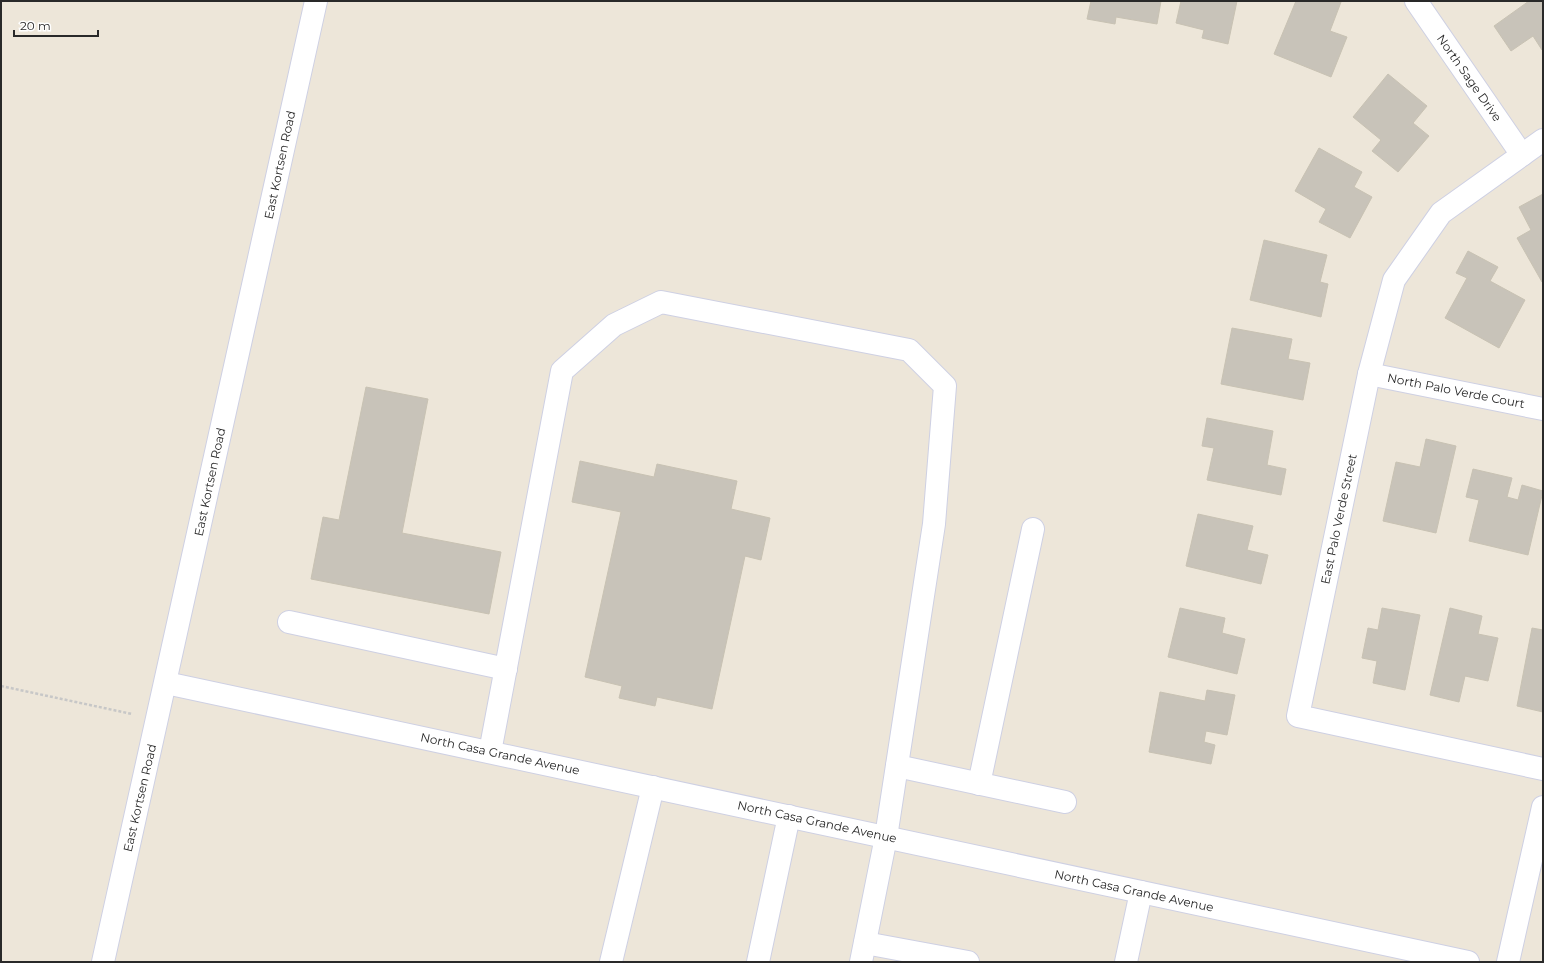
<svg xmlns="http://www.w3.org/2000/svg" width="1544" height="963" font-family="Montserrat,sans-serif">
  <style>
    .building { fill: #c8c3b9; stroke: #c8c2b3 }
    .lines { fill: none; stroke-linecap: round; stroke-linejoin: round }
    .minor-casing { stroke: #ced0e3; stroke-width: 24 }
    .path { stroke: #c7c7c7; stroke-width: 2.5; stroke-dasharray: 3 2; stroke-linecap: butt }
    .minor { stroke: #fff; stroke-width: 22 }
    .labels { text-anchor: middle; stroke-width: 3.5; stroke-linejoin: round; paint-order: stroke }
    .street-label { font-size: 12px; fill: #292929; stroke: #fff }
  </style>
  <rect width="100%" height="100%" fill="#ede6d9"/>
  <g class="building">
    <polygon points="1091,1 1161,1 1157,24 1116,17 1115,24 1087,19"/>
    <polygon points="1181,1 1237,1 1228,44 1202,38 1204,30 1176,23"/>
    <polygon points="1296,1 1341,2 1330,31 1347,37 1331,77 1274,54"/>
    <polygon points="1529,1 1543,1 1543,49 1542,50 1533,36 1511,51 1494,26"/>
    <polygon points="1388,74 1427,106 1413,123 1429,136 1398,172 1372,151 1381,140 1353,117"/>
    <polygon points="1319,148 1362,172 1354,187 1372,197 1350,238 1319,222 1326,209 1295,191"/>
    <polygon points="1543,194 1543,282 1542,282 1517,238 1531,230 1519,207"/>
    <polygon points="1264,240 1327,255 1320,282 1328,284 1321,317 1250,300"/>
    <polygon points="1468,251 1498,267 1490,281 1525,300 1499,348 1445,318 1467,278 1456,273"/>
    <polygon points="1232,328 1292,339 1288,359 1310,363 1303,400 1221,384"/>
    <polygon points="366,387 428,399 402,533 501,552 489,614 311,579 323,517 339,520"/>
    <polygon points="1207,418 1273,431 1267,465 1286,469 1281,495 1207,480 1214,448 1202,446"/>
    <polygon points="1426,439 1456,446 1436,533 1383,521 1396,462 1420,467"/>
    <polygon points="580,461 654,477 657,464 737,481 731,509 770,518 761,560 745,556 712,709 657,697 655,706 619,698 622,686 585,677 621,512 572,502"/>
    <polygon points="1473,469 1512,478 1507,497 1518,500 1522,485 1543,491 1528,555 1469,541 1479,500 1466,497"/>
    <polygon points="1198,514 1253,526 1247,550 1268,555 1261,584 1186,566"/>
    <polygon points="1180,608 1225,618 1222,633 1245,639 1237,674 1168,657"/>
    <polygon points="1382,608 1420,615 1405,690 1373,683 1377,661 1362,658 1368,628 1378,630"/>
    <polygon points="1450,608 1482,616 1478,634 1498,638 1488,681 1465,676 1459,702 1430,695"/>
    <polygon points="1532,628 1543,630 1543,712 1517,706"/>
    <polygon points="1207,690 1235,695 1227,735 1206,731 1204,742 1215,745 1211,764 1149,752 1160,692 1205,701"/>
  </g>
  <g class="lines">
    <g class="minor-casing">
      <g id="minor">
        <polyline points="1416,1 1522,155"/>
        <polyline points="1543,140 1441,213 1394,280 1369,374 1298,716 1543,769"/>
        <polyline points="1369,374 1543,409"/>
        <polyline points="289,622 506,669"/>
        <polyline points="166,683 1468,962"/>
        <polyline points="490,752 562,371 614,325 661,302 909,350 945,386 934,524 886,837 861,962"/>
        <polyline points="897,766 1065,802"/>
        <polyline points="979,784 1033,529"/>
        <polyline points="865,943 968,962"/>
        <polyline points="103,962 316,1"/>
        <polyline points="611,962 653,787"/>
        <polyline points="758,962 789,816"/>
        <polyline points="1126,962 1141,892"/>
        <polyline points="1508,962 1543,807"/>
      </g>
    </g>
    <polyline class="path" points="1,686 132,714"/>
    <use href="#minor" class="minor"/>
  </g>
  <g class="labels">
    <g class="street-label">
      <text transform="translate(1469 78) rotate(55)" y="4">North Sage Drive</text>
      <text transform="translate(280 165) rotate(-78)" y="4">East Kortsen Road</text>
      <text transform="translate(1456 391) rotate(11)" y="4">North Palo Verde Court</text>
      <text transform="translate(210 482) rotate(-78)" y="4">East Kortsen Road</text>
      <text transform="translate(1339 519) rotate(-78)" y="4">East Palo Verde Street</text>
      <text transform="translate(500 754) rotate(12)" y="4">North Casa Grande Avenue</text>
      <text transform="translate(140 798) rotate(-77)" y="4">East Kortsen Road</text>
      <text transform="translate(817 822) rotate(12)" y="4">North Casa Grande Avenue</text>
      <text transform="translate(1134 891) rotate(12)" y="4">North Casa Grande Avenue</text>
    </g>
  </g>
  <rect width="1544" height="963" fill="none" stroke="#292929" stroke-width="4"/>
  <path d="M14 30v6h84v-6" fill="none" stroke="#292929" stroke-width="2"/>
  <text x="20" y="30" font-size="12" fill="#292929" stroke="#ffffff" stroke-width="3" paint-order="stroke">20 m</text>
</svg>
